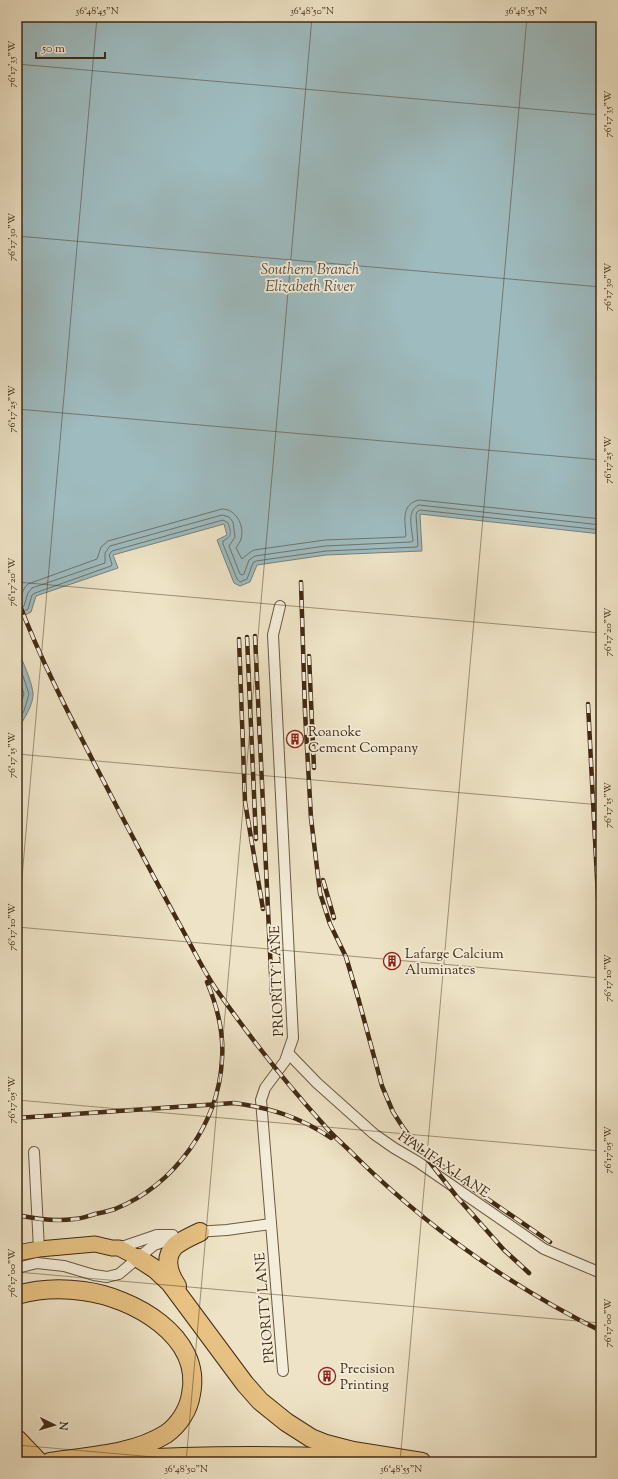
<svg xmlns="http://www.w3.org/2000/svg" width="618" height="1479" font-family="'Sorts Mill Goudy',serif">
  <style>
    .water { fill: #9ebbbf; stroke: #79817b }
    .lines { fill: none; stroke-linecap: round; stroke-linejoin: round }
    .shore { stroke: #70736a; stroke-width: 1 }
    .street-casing { stroke: #6c5940; stroke-width: 12 }
    .primary-casing { stroke: #412b14; stroke-width: 17 }
    .highway-casing { stroke: #412b14; stroke-width: 20 }
    .street { stroke: #f4edda; stroke-width: 10 }
    .primary { stroke: #e7c283; stroke-width: 15 }
    .highway { stroke: #e7c283; stroke-width: 18 }
    .rail-casing { stroke: #412b14; stroke-width: 4.5 }
    .rail { stroke: #f4edda; stroke-width: 3; stroke-dasharray: 9; stroke-linecap: butt }
    .ticks { fill: none; stroke: #412b14; stroke-width: 1; stroke-opacity: 0.45 }
    .labels { text-anchor: middle; stroke-width: 3.5; stroke-linejoin: round; paint-order: stroke }
    .poi-label { font-size: 14px; fill: #412b14; stroke: #f4edda; text-anchor: start }
    .street-label { font-size: 14px; fill: #412b14; stroke: #f4edda }
    .water-label { font-size: 15px; font-style: italic; fill: #584f3f; stroke: #f4edda }
    .neatline { fill: none; stroke: #412b14; stroke-width: 1.5 }
    .ticks-label { font-size: 10px; text-anchor: middle; fill: #412b14 }
  </style>
  <rect width="100%" height="100%" fill="#eee3c6"/>
  <filter id="stains"><feTurbulence type="fractalNoise" baseFrequency=".005" numOctaves="4"/><feColorMatrix values="0 0 0 0 .2 0 0 0 0 .09 0 0 0 0 .02 0 0 0 .5 -.17"/></filter>
  <radialGradient id="worn" r=".72"><stop offset=".6" stop-color="#630" stop-opacity="0"/><stop offset="1" stop-color="#630" stop-opacity=".3"/></radialGradient>
  <g class="water">
    <polygon points="17,17 601,17 601,534 420,514 422,551 326,555 257,565 250,582 240,586 234,583 217,540 227,535 224,524 113,555 118,568 36,596 31,612 17,619"/>
    <path d="M17 649C22 659 32 682 33 693 34 704 23 721 17 730Z"/>
  </g>
  <g class="lines">
    <g class="shore">
      <path d="M17 603C22 597 22 589 28 584L97 559 101 547 108 541 222 509C236 509 245 526 241 539 240 542 238 545 236 548L242 559 249 553 254 550 325 540 405 537 406 535C405 521 401 504 419 500L601 519"/>
      <path d="M17 609 24 606 28 593 32 588 105 563V553L110 546 222 515 229 517 233 522 235 537 229 546 240 574 242 575 244 574 249 560 255 556 325 546 411 542 413 541C412 529 406 510 419 505L601 525"/>
      <path d="M17 615 28 609 32 595 35 593 111 566 112 564 109 555 112 551 223 520 228 523C231 532 233 536 223 541V544L237 579 240 582 247 579 253 563 256 561 326 551 417 547 418 545 416 515 417 512 420 510 601 530"/>
      <polyline points="17,658 29,694 24,711 17,722"/>
      <polyline points="17,671 24,694 17,713"/>
    </g>
    <g class="street-casing">
      <g id="street">
        <polyline points="280,606 273,635 293,1038 285,1061 265,1088 261,1100 283,1371"/>
        <polyline points="288,1053 317,1083 374,1134 394,1148 418,1162 544,1249 601,1273"/>
        <polyline points="34,1152 39,1249"/>
        <polyline points="195,1232 227,1230 271,1224"/>
        <polyline points="119,1248 157,1235 173,1235"/>
        <polyline points="17,1268 37,1263 64,1266 94,1275 107,1277 119,1274 138,1258 154,1245 163,1242 171,1235"/>
      </g>
    </g>
    <g class="primary-casing">
      <polyline id="primary" points="17,1253 39,1249 95,1244 112,1248 119,1248 138,1258"/>
    </g>
    <g class="highway-casing">
      <g id="highway">
        <polyline points="138,1258 155,1269 170,1283 245,1384 260,1401 286,1422 311,1438 326,1444 353,1451 422,1462"/>
        <path d="M177 1286C169 1274 163 1258 175 1246 182 1240 192 1236 200 1232"/>
        <path d="M17 1295C38 1289 61 1288 83 1291 132 1297 203 1336 191 1394 189 1409 179 1425 166 1434 132 1455 89 1456 50 1462"/>
        <polyline points="17,1439 39,1462"/>
        <path d="M118 1460C196 1455 274 1455 352 1458"/>
      </g>
    </g>
    <use href="#street" class="street"/>
    <use href="#primary" class="primary"/>
    <use href="#highway" class="highway"/>
    <g class="rail-casing">
      <g id="rail">
        <polyline points="301,582 305,712 311,818 320,893 330,924 346,957 359,1001 382,1086 393,1112 404,1129 457,1197 504,1250 529,1273"/>
        <path d="M17 598C45 672 83 741 119 811 141 853 164 896 187 938 196 955 205 973 216 989 249 1036 285 1082 324 1125 333 1136 344 1145 354 1155 427 1227 510 1286 601 1331"/>
        <polyline points="255,636 272,994"/>
        <polyline points="247,637 256,839"/>
        <polyline points="239,639 245,802 263,909"/>
        <polyline points="309,656 314,768"/>
        <polyline points="588,704 601,955"/>
        <polyline points="323,880 334,918"/>
        <path d="M17 1118 234 1103C271 1108 300 1117 331 1138"/>
        <polyline points="428,1153 447,1171 550,1242"/>
        <path d="M17 1215C36 1219 55 1222 74 1219 81 1219 88 1216 95 1214 101 1213 109 1211 115 1209 175 1185 219 1123 222 1059 224 1033 217 1006 207 982"/>
      </g>
    </g>
    <use href="#rail" class="rail"/>
  </g>
  <path class="ticks" d="M17 64 601 115M17 236 601 287M17 409 601 460M17 582 601 633M17 754 601 805M17 927 601 978M17 935 97 17M17 1100 601 1151M17 1272 601 1323M17 1445 211 1462M186 1462 312 17M400 1462 527 17"/>
  <defs>
    <g id="building-ring" transform="scale(0.9)"><circle r="9.5" fill="#f4edda" stroke="#8f2418" stroke-width="1.5"/><path d="M-4-6H4V6H1V3H-1V6H-4ZM-2.5-4.3h1.7v1.8h-1.7ZM.8-4.3h1.7v1.8H.8ZM-2.5-1h1.7V.8h-1.7ZM.8-1h1.7V.8H.8Z" fill="#8f2418"/></g>
  </defs>
  <g fill-rule="evenodd">
    <use href="#building-ring" x="295" y="739"/>
    <use href="#building-ring" x="392" y="961"/>
    <use href="#building-ring" x="327" y="1376"/>
  </g>
  <g class="labels">
    <g class="poi-label">
      <text x="308" y="736">Roanoke<tspan x="308" dy="16">Cement Company</tspan></text>
      <text x="405" y="958">Lafarge Calcium<tspan x="405" dy="16">Aluminates</tspan></text>
      <text x="340" y="1373">Precision<tspan x="340" dy="16">Printing</tspan></text>
    </g>
    <g class="street-label">
      <text transform="translate(276 981) rotate(-92)" y="5">PRIORITY LANE</text>
      <text transform="translate(444 1164) rotate(34)" y="5">HALIFAX LANE</text>
      <text transform="translate(264 1308) rotate(-95)" y="5">PRIORITY LANE</text>
    </g>
    <g class="water-label">
      <text x="310" y="274">Southern Branch<tspan x="310" dy="17">Elizabeth River</tspan></text>
    </g>
  </g>
  <rect width="618" height="1479" fill="none" stroke="#eee3c6" stroke-width="44"/>
  <g transform="translate(54 1425) rotate(95)" stroke="#f4edda" stroke-width="3" paint-order="stroke">
  <path d="M0-3L7 15L0 10L-7 15Z" fill="#412b14"/>
  <text y="-6" font-size="11" font-weight="bold" text-anchor="middle" fill="#412b14">N</text>
  </g>
  <path d="M36 52v6h69v-6" fill="none" stroke="#412b14" stroke-width="2"/>
  <text x="42" y="52" font-size="12" fill="#412b14" stroke="#f4edda" stroke-width="3" paint-order="stroke">50 m</text>
  <rect x="22" y="22" width="574" height="1435" class="neatline"/>
  <g class="ticks-label">
    <text x="97" y="14">36°48'45"N</text>
    <text x="312" y="14">36°48'50"N</text>
    <text x="526" y="14">36°48'55"N</text>
    <text transform="translate(11 64) rotate(-90)" y="4">76°17'35"W</text>
    <text transform="translate(607 114) rotate(-90)" y="4">76°17'35"W</text>
    <text transform="translate(11 237) rotate(-90)" y="4">76°17'30"W</text>
    <text transform="translate(607 287) rotate(-90)" y="4">76°17'30"W</text>
    <text transform="translate(11 409) rotate(-90)" y="4">76°17'25"W</text>
    <text transform="translate(607 460) rotate(-90)" y="4">76°17'25"W</text>
    <text transform="translate(11 582) rotate(-90)" y="4">76°17'20"W</text>
    <text transform="translate(607 632) rotate(-90)" y="4">76°17'20"W</text>
    <text transform="translate(11 755) rotate(-90)" y="4">76°17'15"W</text>
    <text transform="translate(607 805) rotate(-90)" y="4">76°17'15"W</text>
    <text transform="translate(11 927) rotate(-90)" y="4">76°17'10"W</text>
    <text transform="translate(607 978) rotate(-90)" y="4">76°17'10"W</text>
    <text transform="translate(11 1100) rotate(-90)" y="4">76°17'05"W</text>
    <text transform="translate(607 1150) rotate(-90)" y="4">76°17'05"W</text>
    <text transform="translate(11 1273) rotate(-90)" y="4">76°17'00"W</text>
    <text transform="translate(607 1323) rotate(-90)" y="4">76°17'00"W</text>
    <text x="186" y="1472">36°48'50"N</text>
    <text x="401" y="1472">36°48'55"N</text>
  </g>
  <rect width="100%" height="100%" filter="url(#stains)"/>
  <rect width="100%" height="100%" fill="url(#worn)"/>
</svg>
